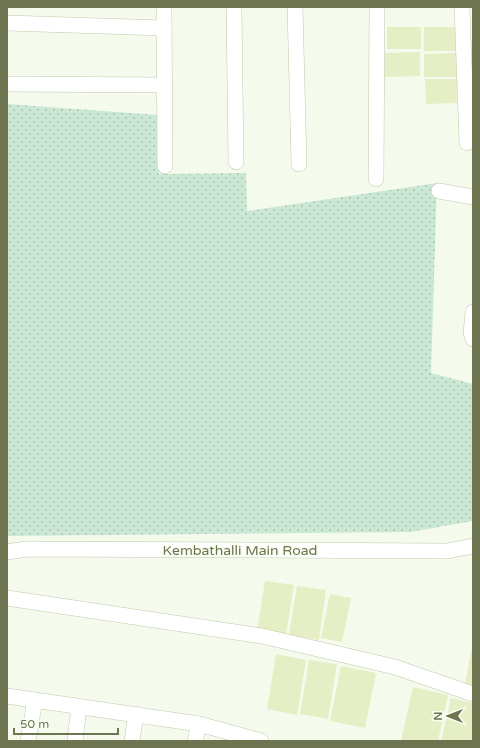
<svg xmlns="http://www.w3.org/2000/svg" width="480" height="748" font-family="'Varela Round',sans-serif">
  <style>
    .grass { fill: url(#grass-dots) }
    .building { fill: #e6eec6 }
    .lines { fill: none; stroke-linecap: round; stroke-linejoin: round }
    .minor-casing { stroke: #c2c8ac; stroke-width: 16 }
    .minor { stroke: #fff; stroke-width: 15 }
    .labels { text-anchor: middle; stroke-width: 3.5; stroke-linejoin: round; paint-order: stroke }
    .street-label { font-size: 14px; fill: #6f7450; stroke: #f9fef2 }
  </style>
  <defs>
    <pattern id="grass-dots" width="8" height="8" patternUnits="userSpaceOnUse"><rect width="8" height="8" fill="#cbe8d6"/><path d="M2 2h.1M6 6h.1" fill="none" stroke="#a9c1b0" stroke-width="1.8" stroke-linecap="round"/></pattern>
  </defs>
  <rect width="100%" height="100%" fill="#f5fbec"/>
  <polygon class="grass" points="7,104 158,115 159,174 246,173 247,211 437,183 431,373 473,384 473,521 410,532 7,536"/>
  <g class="building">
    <rect x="387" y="27" width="34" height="22"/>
    <rect x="424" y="27" width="35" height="24"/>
    <polygon points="420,52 420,76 385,77 385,53"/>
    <polygon points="458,53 458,77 424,77 424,54"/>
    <polygon points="425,79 457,79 457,103 426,104"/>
    <polygon points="265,581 294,585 286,635 257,631"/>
    <polygon points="297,586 326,590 319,640 289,635"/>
    <polygon points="330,594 351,598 342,642 321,638"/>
    <polygon points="472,648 473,648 473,685 465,683"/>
    <polygon points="276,654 306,660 297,715 267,709"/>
    <polygon points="309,660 337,664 328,719 300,714"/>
    <polygon points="341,666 376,673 365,728 330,721"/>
    <polygon points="413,687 448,695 438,741 401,741"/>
    <polygon points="451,698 473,703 473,741 441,741"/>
  </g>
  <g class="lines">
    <g class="minor-casing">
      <g id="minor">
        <polyline points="164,7 165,166"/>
        <polyline points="234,7 236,162"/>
        <polyline points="295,7 299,164"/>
        <polyline points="462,7 467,143"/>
        <polyline points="7,23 164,28"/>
        <polyline points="7,84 165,85"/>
        <polyline points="376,179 377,7"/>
        <polyline points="439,191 473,197"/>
        <polyline points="473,312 471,333 473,339"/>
        <polyline points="7,552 26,549 447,551 473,546"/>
        <polyline points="7,598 262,636 395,667 473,694"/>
        <polyline points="7,696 199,724 261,741"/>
        <polyline points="28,741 35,700"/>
        <polyline points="75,741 79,707"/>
        <polyline points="132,741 136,714"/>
        <polyline points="195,741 199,724"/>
      </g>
    </g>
    <use href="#minor" class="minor"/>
  </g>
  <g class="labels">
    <g class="street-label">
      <text x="240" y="555">Kembathalli Main Road</text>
    </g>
  </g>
  <rect width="480" height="748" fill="none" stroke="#6f7450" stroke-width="16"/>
  <g transform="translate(448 716) rotate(270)" stroke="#f9fef2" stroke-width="3" paint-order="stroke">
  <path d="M0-3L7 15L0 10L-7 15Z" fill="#6f7450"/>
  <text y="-6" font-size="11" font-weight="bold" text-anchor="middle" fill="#6f7450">N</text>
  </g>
  <path d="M14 728v6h104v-6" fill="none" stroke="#6f7450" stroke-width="2"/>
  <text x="20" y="728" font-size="12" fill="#6f7450" stroke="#f9fef2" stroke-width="3" paint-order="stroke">50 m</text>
</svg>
